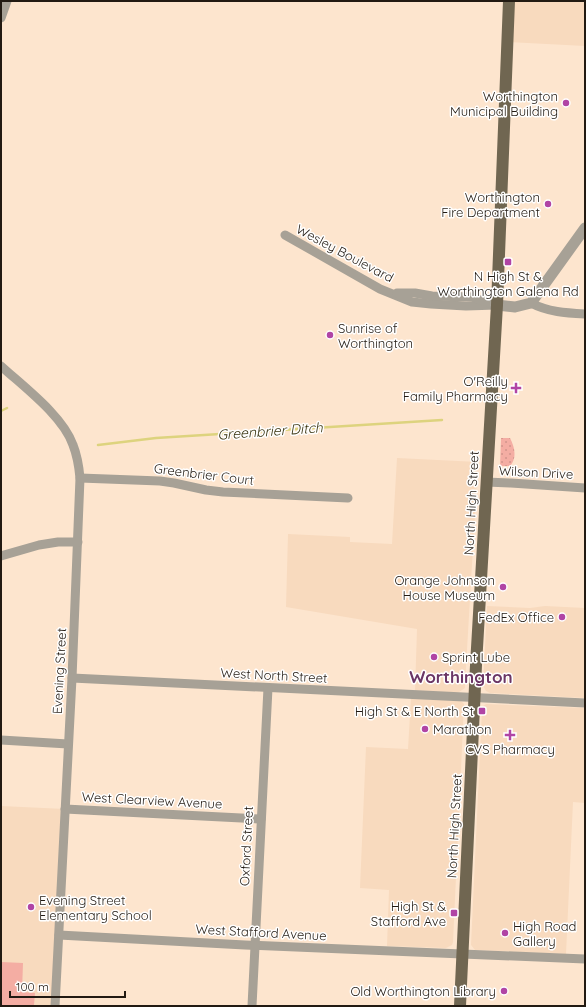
<svg xmlns="http://www.w3.org/2000/svg" width="586" height="1007" font-family="Quicksand,sans-serif">
  <style>
    .built { fill: #f8dabe }
    .grass { fill: #f4ada3 }
    .park { fill: url(#park-dots) }
    .lines { fill: none; stroke-linecap: round; stroke-linejoin: round }
    .stream { stroke: #ddd37e; stroke-width: 2.5 }
    .minor { stroke: #a7a196; stroke-width: 9 }
    .tertiary { stroke: #a7a196; stroke-width: 11 }
    .primary { stroke: #706651; stroke-width: 12 }
    .poi-dot { fill: #b044a5; stroke: #fff; stroke-width: 1.5 }
    .labels { text-anchor: middle; stroke-width: 3; stroke-linejoin: round; paint-order: stroke }
    .poi-label { font-size: 13px; fill: #221a12; stroke: #fff; text-anchor: end }
    .street-label { font-size: 13px; fill: #221a12; stroke: #fff }
    .water-label { font-size: 14px; font-style: italic; fill: #37320d; stroke: #fff }
    .district-label { font-size: 17px; font-weight: bold; fill: #6b3665; stroke: #fff }
  </style>
  <defs>
    <pattern id="park-dots" width="8" height="8" patternUnits="userSpaceOnUse"><rect width="8" height="8" fill="#f4ada3"/><path d="M2 2h.1M6 6h.1" fill="none" stroke="#d1948b" stroke-width="1.8" stroke-linecap="round"/></pattern>
  </defs>
  <rect width="100%" height="100%" fill="#fde5ce"/>
  <g class="built">
    <polygon points="509,1 585,1 585,46 506,42"/>
    <polygon points="397,458 478,462 465,684 465,688 459,692 455,693 415,691 417,629 286,607 288,534 350,537 350,542 392,544"/>
    <polygon points="487,606 530,608 545,606 585,608 585,698 490,693 486,691 483,686"/>
    <polygon points="411,698 460,701 462,702 464,704 453,942 452,945 446,948 387,946 389,890 360,888 366,747 408,749"/>
    <polygon points="486,704 585,708 585,803 573,802 566,954 475,950 471,945 482,709 482,707"/>
    <polygon points="1,806 65,809 55,1006 1,1006"/>
  </g>
  <polygon class="grass" points="1,962 23,963 22,992 35,993 34,1005 21,1005 21,1006 1,1006"/>
  <path class="park" d="M501 438H510C515 448 517 458 510 466H500Z"/>
  <g class="lines">
    <g class="stream">
      <polyline points="1,411 7,408"/>
      <polyline points="98,445 156,438 442,420"/>
    </g>
    <g class="minor">
      <polyline points="1,18 7,1"/>
      <polyline points="285,235 380,289 412,302 431,304 466,306 497,305"/>
      <polyline points="397,293 415,293 432,296 472,297 489,303"/>
      <path d="M531 303C548 312 566 313 585 314"/>
      <path d="M1 366C24 387 63 416 73 445 77 455 79 467 80 478L72 678 55 1006"/>
      <polyline points="80,478 160,481 174,483 206,490 223,492 348,498"/>
      <polyline points="486,482 511,483 585,488"/>
      <polyline points="1,556 39,545 58,542 78,542"/>
      <polyline points="72,678 585,703"/>
      <polyline points="1,740 68,744"/>
      <polyline points="65,809 261,819"/>
      <polyline points="59,935 245,945 585,959"/>
      <polyline points="252,1006 268,688"/>
    </g>
    <polyline class="tertiary" points="497,305 515,307 531,303 585,228"/>
    <polyline class="primary" points="460,1006 476,665 497,305 509,1"/>
  </g>
  <g class="poi-dot">
    <circle cx="566" cy="103" r="4"/>
    <circle cx="548" cy="204" r="4"/>
    <rect x="504" y="258" width="8" height="8" rx="2"/>
    <circle cx="330" cy="335" r="4"/>
    <path d="M514 382h4v4h4v4h-4v4h-4v-4h-4v-4h4z"/>
    <circle cx="503" cy="587" r="4"/>
    <circle cx="562" cy="617" r="4"/>
    <circle cx="434" cy="657" r="4"/>
    <rect x="478" y="707" width="8" height="8" rx="2"/>
    <circle cx="425" cy="729" r="4"/>
    <path d="M508 729h4v4h4v4h-4v4h-4v-4h-4v-4h4z"/>
    <circle cx="31" cy="907" r="4"/>
    <rect x="450" y="909" width="8" height="8" rx="2"/>
    <circle cx="505" cy="933" r="4"/>
    <circle cx="504" cy="991" r="4"/>
  </g>
  <g class="labels">
    <g class="poi-label">
      <text x="558" y="101">Worthington<tspan x="558" dy="15">Municipal Building</tspan></text>
      <text x="540" y="202">Worthington<tspan x="540" dy="15">Fire Department</tspan></text>
      <text x="508" y="281" text-anchor="middle">N High St &amp;<tspan x="508" dy="15">Worthington Galena Rd</tspan></text>
      <text x="338" y="333" text-anchor="start">Sunrise of<tspan x="338" dy="15">Worthington</tspan></text>
      <text x="508" y="386">O'Reilly<tspan x="508" dy="15">Family Pharmacy</tspan></text>
      <text x="495" y="585">Orange Johnson<tspan x="495" dy="15">House Museum</tspan></text>
      <text x="554" y="622">FedEx Office</text>
      <text x="442" y="662" text-anchor="start">Sprint Lube</text>
      <text x="474" y="716">High St &amp; E North St</text>
      <text x="433" y="734" text-anchor="start">Marathon</text>
      <text x="510" y="754" text-anchor="middle">CVS Pharmacy</text>
      <text x="39" y="905" text-anchor="start">Evening Street<tspan x="39" dy="15">Elementary School</tspan></text>
      <text x="446" y="911">High St &amp;<tspan x="446" dy="15">Stafford Ave</tspan></text>
      <text x="513" y="931" text-anchor="start">High Road<tspan x="513" dy="15">Gallery</tspan></text>
      <text x="496" y="996">Old Worthington Library</text>
    </g>
    <g class="street-label">
      <text transform="translate(345 253) rotate(28)" y="5">Wesley Boulevard</text>
      <text transform="translate(536 472) rotate(3)" y="5">Wilson Drive</text>
      <text transform="translate(204 474) rotate(7)" y="5">Greenbrier Court</text>
      <text transform="translate(471 503) rotate(-87)" y="5">North High Street</text>
      <text transform="translate(59 671) rotate(-87)" y="5">Evening Street</text>
      <text transform="translate(274 675) rotate(3)" y="5">West North Street</text>
      <text transform="translate(152 800) rotate(3)" y="5">West Clearview Avenue</text>
      <text transform="translate(454 826) rotate(-87)" y="5">North High Street</text>
      <text transform="translate(246 846) rotate(-87)" y="5">Oxford Street</text>
      <text transform="translate(261 932) rotate(3)" y="5">West Stafford Avenue</text>
    </g>
    <g class="water-label">
      <text transform="translate(270 431) rotate(-4)" y="5">Greenbrier Ditch</text>
    </g>
    <g class="district-label">
      <text x="461" y="683">Worthington</text>
    </g>
  </g>
  <rect width="586" height="1007" fill="none" stroke="#221a12" stroke-width="4"/>
  <path d="M10 991v6h115v-6" fill="none" stroke="#221a12" stroke-width="2"/>
  <text x="16" y="991" font-size="12" fill="#221a12" stroke="#ffffff" stroke-width="3" paint-order="stroke">100 m</text>
</svg>
